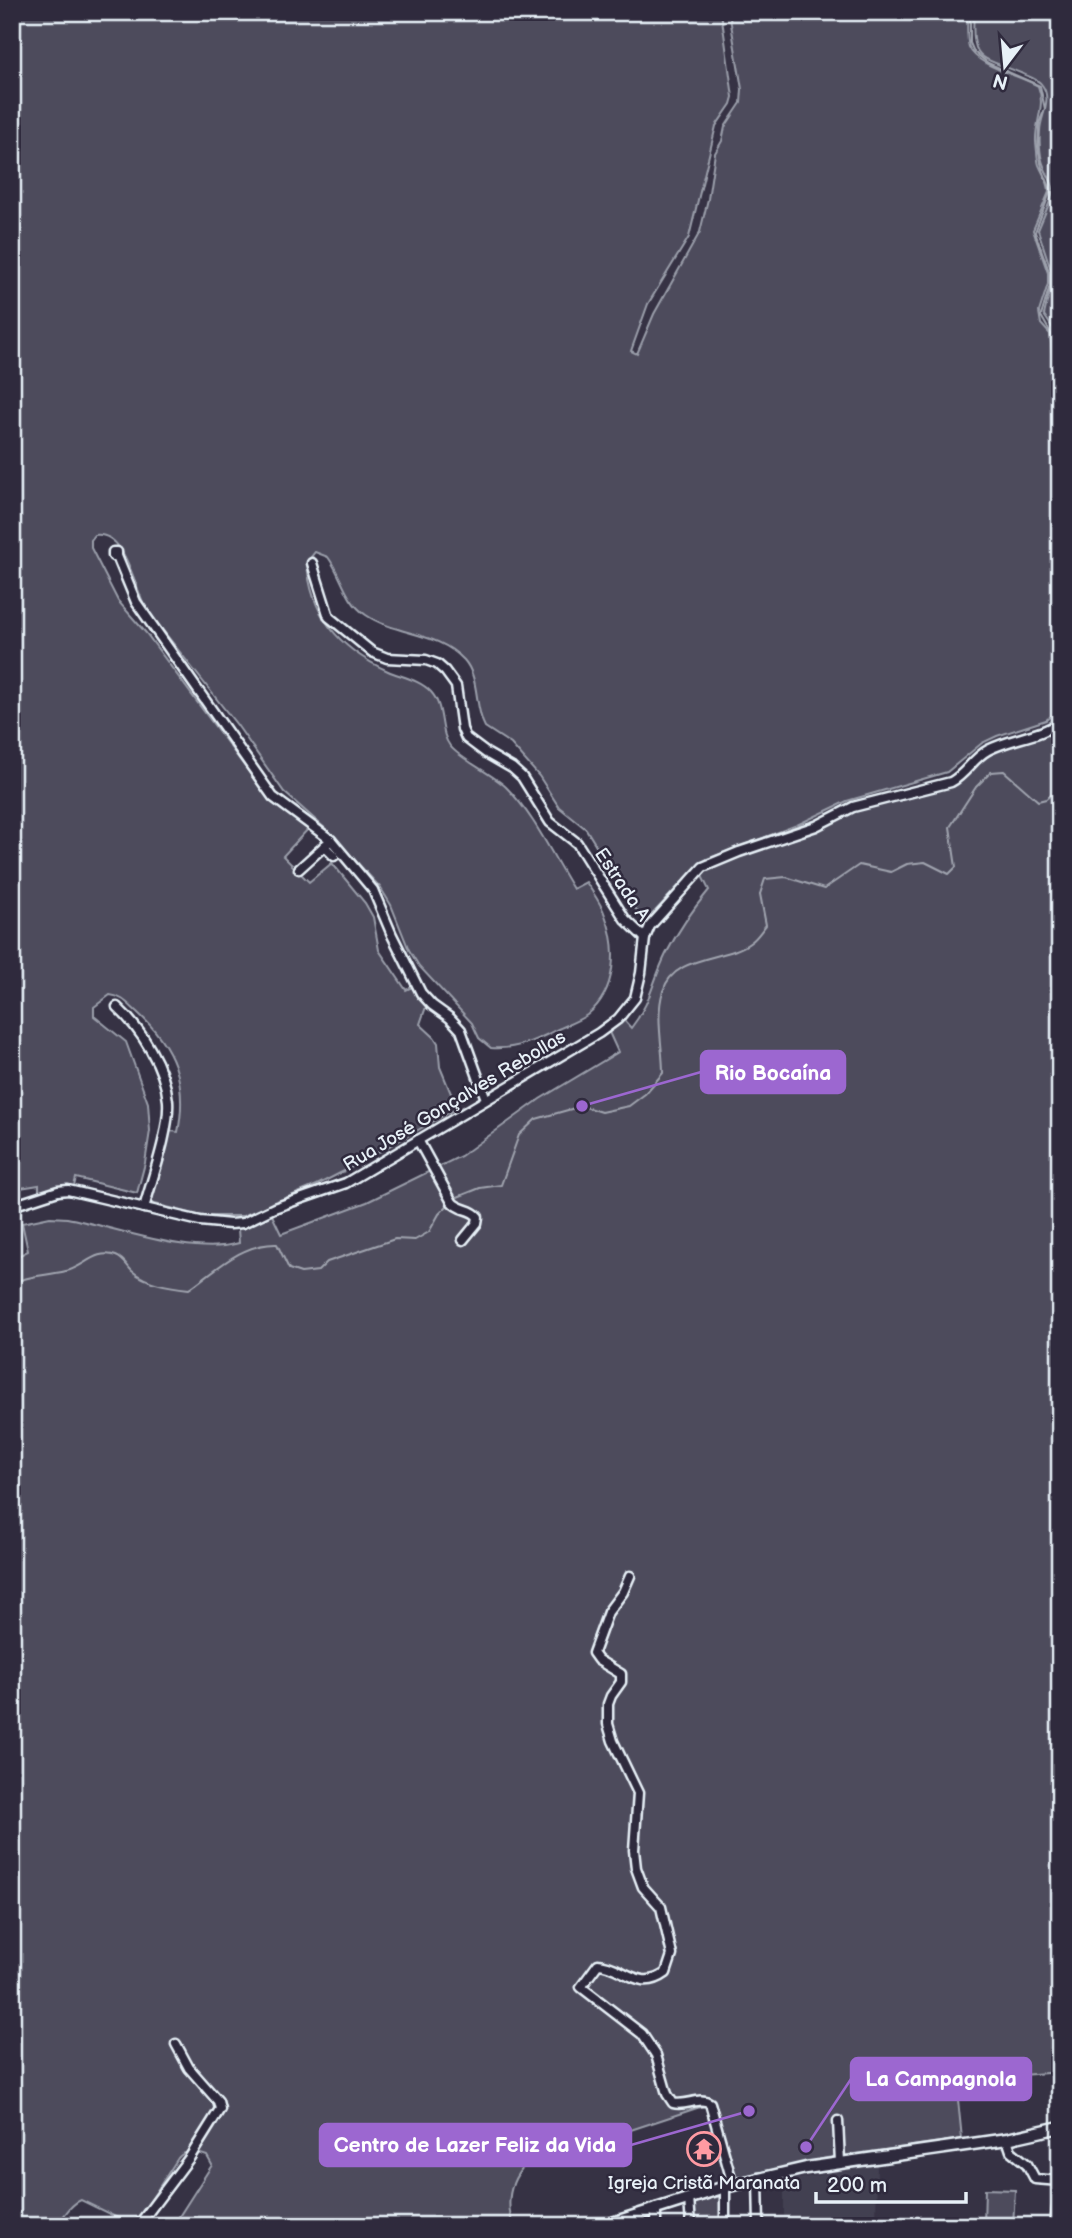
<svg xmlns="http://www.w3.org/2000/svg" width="1072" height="2238" font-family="'Balsamiq Sans',sans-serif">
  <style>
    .built { fill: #433f51 }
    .green { fill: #4d4b5c; stroke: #9a9eaa; stroke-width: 2 }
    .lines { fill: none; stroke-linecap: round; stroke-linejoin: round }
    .stream { stroke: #a0a4af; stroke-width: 2 }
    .minor-casing { stroke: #e8f1f8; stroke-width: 13 }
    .major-casing { stroke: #e8f1f8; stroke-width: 15 }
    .minor { stroke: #2f2a3d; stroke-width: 8 }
    .major { stroke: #2f2a3d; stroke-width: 10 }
    .labels { text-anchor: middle; stroke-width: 5; stroke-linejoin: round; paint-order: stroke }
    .street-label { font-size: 19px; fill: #e8f1f8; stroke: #2f2a3d }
    .poi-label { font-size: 19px; fill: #e8f1f8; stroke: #2f2a3d }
    .leader { fill: none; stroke: #9c67d0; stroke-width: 2.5 }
    .callout-dot { fill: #9c67d0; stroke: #2f2a3d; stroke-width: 2.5 }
    .callout { fill: #9c67d0; stroke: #9c67d0; stroke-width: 2.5 }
    .callout-label { font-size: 21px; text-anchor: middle; font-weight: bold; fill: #fff }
  </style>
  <rect width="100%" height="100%" fill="#363244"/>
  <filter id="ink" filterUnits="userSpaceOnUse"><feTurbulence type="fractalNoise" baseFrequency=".0143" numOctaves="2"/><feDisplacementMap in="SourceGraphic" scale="14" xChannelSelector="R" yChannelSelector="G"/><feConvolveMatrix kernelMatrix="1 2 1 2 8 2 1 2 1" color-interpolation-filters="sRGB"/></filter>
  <g filter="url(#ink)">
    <polygon class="built" points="877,2165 876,2226 784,2226 784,2181"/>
    <g class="green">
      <path d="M12 12H721L733 97 731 104 716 126 689 237 648 304 631 351 637 354 654 314 700 232 708 199 715 153 722 141 725 127 741 103 742 89 729 12H967C968 23 966 37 969 47 977 67 1020 75 1038 86 1046 106 1035 121 1036 142 1037 149 1037 158 1039 165 1043 175 1049 181 1049 192L1033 230 1048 273V284L1039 312 1041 324 1050 334 1052 353 1060 359V709L1046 720 997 736 982 743 947 772 847 801 797 825 707 859 694 869 646 921 633 906 586 829 559 807 539 776 511 744 485 727C474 707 480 678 464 660 437 631 397 636 366 615 345 601 342 576 328 557L315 552 307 562C310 615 341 650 388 671 402 677 420 680 431 692 445 707 439 732 450 746 460 759 491 773 506 787 534 815 552 855 573 889L586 882C593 893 601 903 605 915 618 948 617 991 587 1015 578 1021 567 1025 558 1029 537 1040 515 1050 491 1048L479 1038 472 1023 419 966 409 950 391 905 380 887 328 831 284 792 237 725 147 610C134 590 127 531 95 535L91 540V548L118 601 146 633 265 794 289 814 310 827 283 856 309 882 332 863 365 903 373 917 379 950 406 990 414 986 427 1004 420 1024 434 1037 438 1043 440 1067 457 1108 352 1167 317 1185 243 1216H202L151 1203 170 1131 178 1132C188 1082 174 1046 137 1012 128 1004 122 996 110 995L94 1007V1016L126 1042 148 1103 150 1131 145 1163 137 1193 76 1178 74 1186H63L39 1195V1185L20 1188 19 1200 12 1202V839L15 838 12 800Z"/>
      <path d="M974 12H1060V352L1056 349 1054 330 1044 315 1053 276 1038 230 1051 199 1053 189C1052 181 1048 176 1045 169 1040 158 1039 143 1040 131 1040 117 1053 100 1042 85 1038 79 1029 77 1023 74 981 56 970 63 974 12Z"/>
      <path d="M1060 723V1973L1055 1977 1060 1984V2072L956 2080 962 2139 827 2158 734 2178 715 2103 700 2107 525 2165C508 2183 506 2203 513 2226H173L212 2165 207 2156C196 2152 186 2149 178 2158L134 2226 81 2200C71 2204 64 2216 58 2224L60 2226H12V1259L28 1251 22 1223 50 1217 67 1218C116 1227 192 1257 239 1243L238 1229 272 1215 281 1234 367 1202 461 1156 540 1099 618 1052 608 1030 623 1019 631 1028C652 1001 652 982 666 954 678 931 693 909 709 890L700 872 854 807 952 783 985 754Z"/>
      <polygon points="985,2189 1015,2190 1013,2226 984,2226"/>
      <polygon points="722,2196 722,2226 693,2226 694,2202"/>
    </g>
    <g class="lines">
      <g class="stream">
        <polyline points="970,12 970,43 974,52 988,63 1040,86 1045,109 1039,123 1038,147 1042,168 1051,190 1035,232 1050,274 1050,285 1041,316 1053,337 1054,355 1060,357"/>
        <path d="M455 1198 480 1188 501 1185 519 1135 536 1119 582 1106 601 1112 629 1106 645 1094 663 1073C663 1047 655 1017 663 991 674 954 727 961 751 942 757 938 761 931 766 925L760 894 765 879 786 877 824 889 859 865 891 872 907 864 925 862 949 874 956 867 950 827 976 787 991 772 1004 771 1038 801 1046 799 1060 788"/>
        <path d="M12 1283C33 1274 46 1276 66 1271 83 1268 96 1248 116 1256 124 1259 127 1266 132 1271 147 1284 171 1287 189 1289 216 1270 242 1243 277 1244L289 1269 301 1273 318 1271 327 1262 395 1239 415 1240 429 1232 439 1214 449 1204"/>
      </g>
      <g class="minor-casing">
        <g id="minor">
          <polyline points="117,556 117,552 113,552 113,556 117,556 136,602 273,797 331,840 373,890 392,935 421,993 432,1005 450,1018 461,1030 486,1099"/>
          <polyline points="312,563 329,617 372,652 387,658 426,660 437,664 445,671 456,686 462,729 466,738 486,753 512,768 522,777 550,822 577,843 625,919 645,938"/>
          <polyline points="324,846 334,856"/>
          <polyline points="299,869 331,840"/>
          <path d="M117 1007C141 1029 165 1067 168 1101 170 1130 152 1179 144 1208"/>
          <path d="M418 1140 452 1202C459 1211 471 1208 478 1217L477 1223 463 1240"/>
          <path d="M12 1206 58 1191 68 1190 200 1221 230 1224 243 1223 274 1208 346 1183 599 1033 618 1019 635 998 641 973 645 938 650 926 703 867 739 852 816 826 853 807 951 782C966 774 973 758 988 750 1011 738 1039 737 1060 722"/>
          <path d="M630 1576 623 1592 608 1612 593 1653 598 1660 621 1674V1682L611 1696 608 1704V1724L613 1741 638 1793 634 1850 636 1868 643 1887 661 1907 672 1955 666 1973C639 1993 622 1965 598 1964L581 1987 642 2034 656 2055 667 2094 673 2103C686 2107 699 2096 710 2103L733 2185"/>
          <polyline points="838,2121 840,2162"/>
          <polyline points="1007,2139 1011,2151 1027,2164 1035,2179 1060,2181"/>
          <polyline points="758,2178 759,2226"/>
          <polyline points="689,2198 691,2226"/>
          <polyline points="656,2208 656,2226"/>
          <polyline points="138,2226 190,2157 220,2109 218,2101 189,2068 176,2044"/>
          <polyline points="725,2226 725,2187"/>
          <polyline points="1055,2226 1060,2184"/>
        </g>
      </g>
      <g class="major-casing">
        <polyline id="major" points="603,2226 725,2187 806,2168 1007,2139 1060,2127"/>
      </g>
      <use href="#minor" class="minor"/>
      <use href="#major" class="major"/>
    </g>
  </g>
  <defs>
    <g id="temple-ring" transform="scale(1.75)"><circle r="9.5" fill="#2f2a3d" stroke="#ff9aa2" stroke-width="1.5"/><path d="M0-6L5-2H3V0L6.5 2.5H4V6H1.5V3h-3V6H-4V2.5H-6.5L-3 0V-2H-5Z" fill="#ff9aa2"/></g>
  </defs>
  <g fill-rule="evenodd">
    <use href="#temple-ring" x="704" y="2149"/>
  </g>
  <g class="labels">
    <g class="street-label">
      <text transform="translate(623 884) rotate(56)" y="7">Estrada A</text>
      <text transform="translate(454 1100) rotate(-31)" y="7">Rua José Gonçalves Rebollas</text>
    </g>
    <g class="poi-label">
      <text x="704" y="2189">Igreja Cristã Maranata</text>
    </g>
  </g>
  <path class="leader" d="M582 1106L701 1072M806 2147L851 2079M749 2111L631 2145"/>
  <g class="callout-dot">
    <circle cx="582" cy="1106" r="7"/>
    <circle cx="806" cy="2147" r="7"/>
    <circle cx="749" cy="2111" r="7"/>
  </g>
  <g class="callout">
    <rect x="701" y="1051" width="144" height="42" rx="7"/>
    <rect x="851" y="2058" width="180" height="42" rx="7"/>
    <rect x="320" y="2124" width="311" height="42" rx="7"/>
  </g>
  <g class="callout-label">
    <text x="773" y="1080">Rio Bocaína</text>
    <text x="941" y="2086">La Campagnola</text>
    <text x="475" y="2152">Centro de Lazer Feliz da Vida</text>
  </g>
  <rect width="1072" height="2238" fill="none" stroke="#2f2a3d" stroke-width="42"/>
  <rect x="21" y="21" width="1030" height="2196" fill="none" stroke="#e8f1f8" stroke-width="2.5" filter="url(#ink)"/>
  <g transform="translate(1005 66) rotate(196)" stroke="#2f2a3d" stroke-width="5" paint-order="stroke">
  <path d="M0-5L12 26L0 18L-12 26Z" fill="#e8f1f8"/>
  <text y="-10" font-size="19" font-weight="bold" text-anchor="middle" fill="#e8f1f8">N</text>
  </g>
  <path d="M816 2192v10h150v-10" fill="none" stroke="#e8f1f8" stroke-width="3.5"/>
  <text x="827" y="2192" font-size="21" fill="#e8f1f8" stroke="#2f2a3d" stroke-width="5" paint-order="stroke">200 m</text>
</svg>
